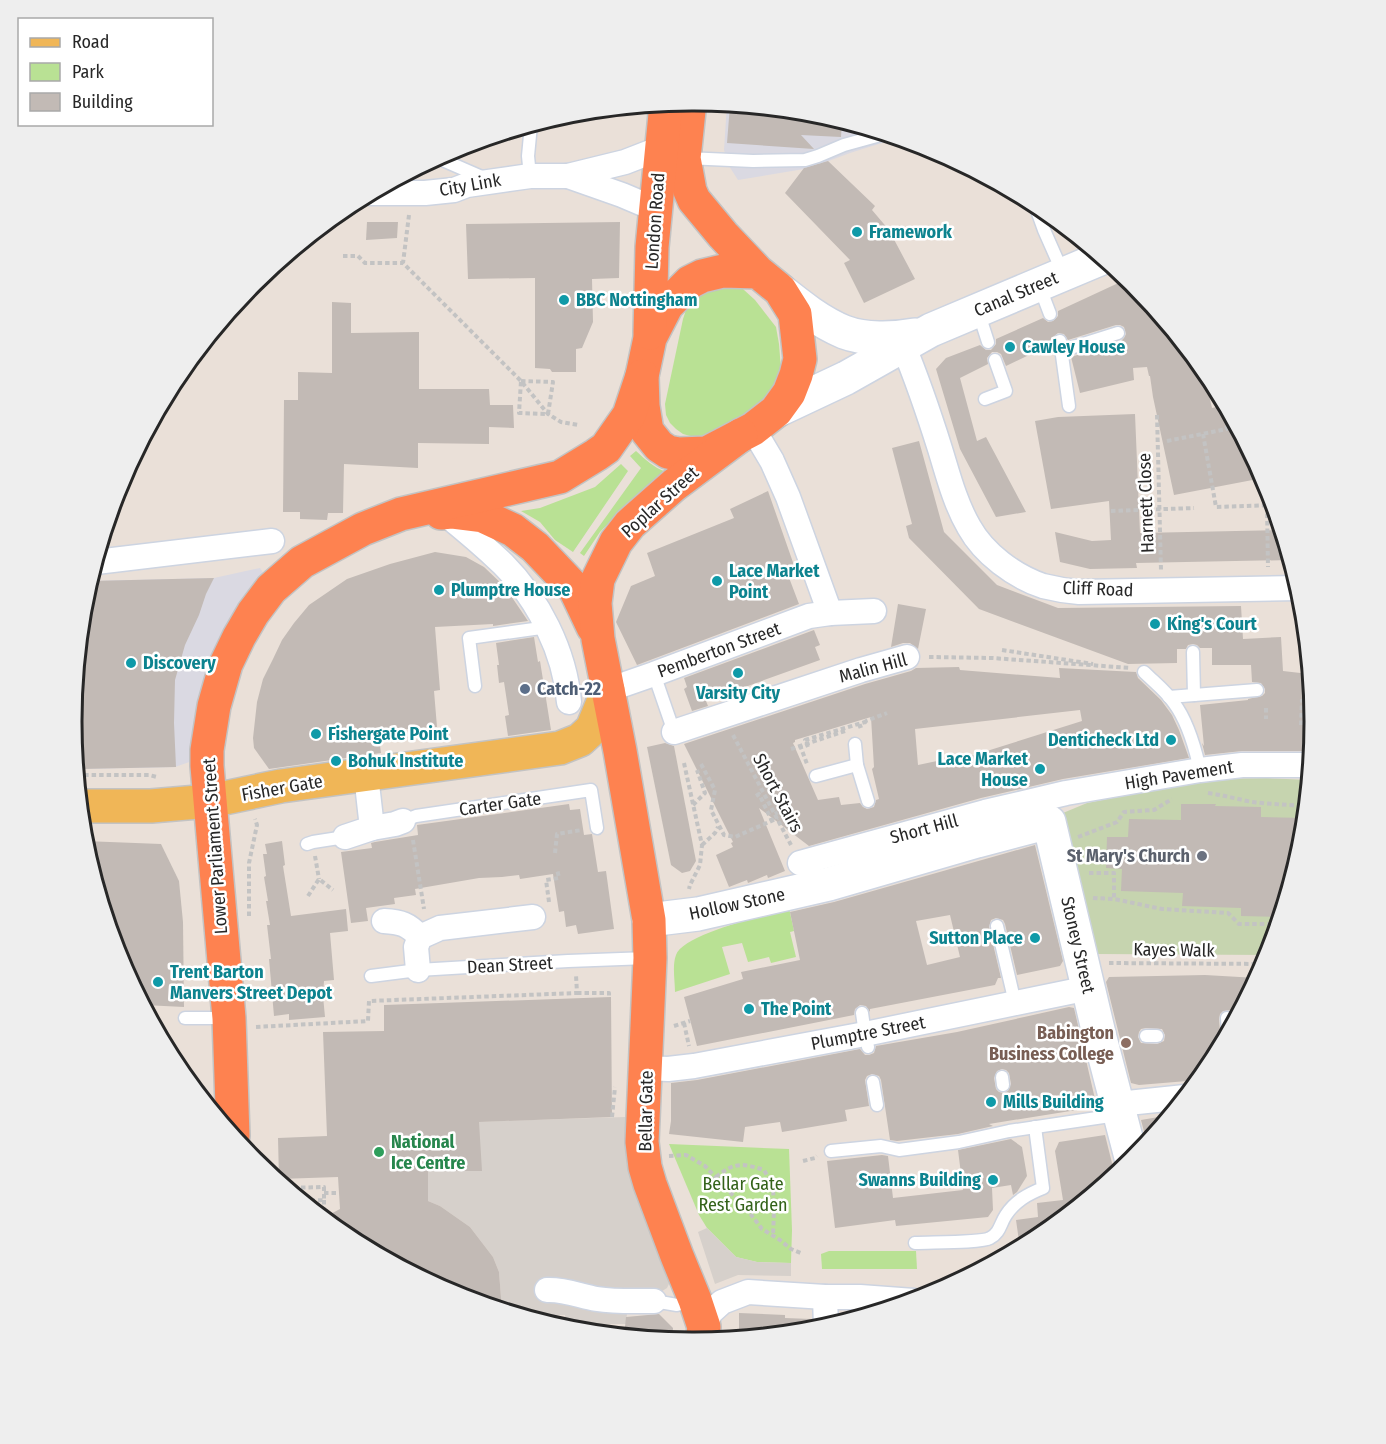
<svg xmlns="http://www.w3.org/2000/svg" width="1386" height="1444" font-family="'Fira Sans Condensed',sans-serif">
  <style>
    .industrial { fill: #dad9e2 }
    .green { fill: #b9e194 }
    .cemetery { fill: #c6d4af }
    .plaza { fill: #d6d0cb }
    .building { fill: #c2bab5; fill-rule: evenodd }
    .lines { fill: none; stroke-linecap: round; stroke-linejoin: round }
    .lane-casing { stroke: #cdd4e1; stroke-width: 15 }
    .street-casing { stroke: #cdd4e1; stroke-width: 27 }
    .secondary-casing { stroke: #cdd4e1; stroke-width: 36 }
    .primary-casing { stroke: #c3c3c3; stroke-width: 36 }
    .highway-casing { stroke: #c3c3c3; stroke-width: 36 }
    .path { stroke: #c3c3c3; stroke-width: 4; stroke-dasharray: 4.5 3; stroke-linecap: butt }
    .lane { stroke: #fff; stroke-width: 12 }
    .street { stroke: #fff; stroke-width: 24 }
    .secondary { stroke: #fff; stroke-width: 33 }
    .primary { stroke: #f0b657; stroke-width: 33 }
    .highway { stroke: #fe8250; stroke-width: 33 }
    .culture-dot { fill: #0f9aa8; stroke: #fff; stroke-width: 2 }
    .service-dot { fill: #5c6f8a; stroke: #fff; stroke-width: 2 }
    .worship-dot { fill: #6b7280; stroke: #fff; stroke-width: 2 }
    .education-dot { fill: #8d6e63; stroke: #fff; stroke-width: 2 }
    .leisure-dot { fill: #2e9e5b; stroke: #fff; stroke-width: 2 }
    .labels { text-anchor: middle; stroke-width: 5; stroke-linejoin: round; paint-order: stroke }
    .street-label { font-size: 18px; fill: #272727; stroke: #fff }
    .culture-label { font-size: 18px; font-weight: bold; fill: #0d838f; stroke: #fff; text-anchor: start }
    .service-label { font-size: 18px; font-weight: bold; fill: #4e5e75; stroke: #fff; text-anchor: start }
    .worship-label { font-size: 18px; font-weight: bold; fill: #5b616d; stroke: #fff; text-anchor: end }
    .education-label { font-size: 18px; font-weight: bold; fill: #785e54; stroke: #fff; text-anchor: end }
    .leisure-label { font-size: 18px; font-weight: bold; fill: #27864d; stroke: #fff; text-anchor: start }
    .park-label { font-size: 18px; fill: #336219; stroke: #fff }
    .rim { fill: none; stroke: #272727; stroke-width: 3 }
  </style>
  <rect width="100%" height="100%" fill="#eae0d8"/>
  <g class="industrial">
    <polygon points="727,104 814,113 898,138 850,153 810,168 738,180 729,166 724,150"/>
    <polygon points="260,568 268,580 198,759 175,767 77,769 72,722 84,601 90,581 214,578"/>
  </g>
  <g class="green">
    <polygon points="729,283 743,289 755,300 776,327 779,344 781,369 767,403 711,435 701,437 694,437 683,434 676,429 670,423 666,415 665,404 683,319 687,307 705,289"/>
    <path d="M636 451C646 460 653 467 666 472L619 512 600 532 584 556 580 553 641 468 630 456Z"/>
    <polygon points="621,464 628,471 573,552 555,540 540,522 521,511 540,508 595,487"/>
    <path d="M789 908 794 931 790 932 796 957 771 963 769 957 748 962 742 943 722 947 730 974 675 992C675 981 672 965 676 955 683 934 767 915 789 908Z"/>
    <polygon points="669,1144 789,1149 792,1230 791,1263 757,1262 736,1257 707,1228 699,1215"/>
    <polygon points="829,1251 916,1251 917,1269 822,1269 821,1254"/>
  </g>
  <polygon class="cemetery" points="1266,778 1308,780 1302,843 1268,955 1097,954 1063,813 1087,803 1209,779"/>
  <g class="plaza">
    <polygon points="625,1117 629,1170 638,1202 665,1260 672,1278 667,1288 627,1313 626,1324 565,1324 565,1315 520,1315 502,1310 499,1272 493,1257 470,1227 440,1206 428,1201 422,1171 471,1122"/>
    <polygon points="707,1228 736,1257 757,1262 791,1263 791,1276 738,1275 715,1284 698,1232"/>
  </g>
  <g class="building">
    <polygon points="730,105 814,113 842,121 841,137 801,135 814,149 727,143"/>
    <polygon points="828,161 875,206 872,210 889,230 915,279 864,303 844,263 850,260 785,193 804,168"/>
    <polygon points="367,222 398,222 397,238 366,240"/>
    <polygon points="620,222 619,278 592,279 593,322 582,348 576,349 576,372 552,372 550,369 535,368 535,278 468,279 466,224"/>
    <polygon points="1127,279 1132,283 1203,369 1212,408 1221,406 1224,421 1231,418 1263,478 1174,495 1153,397 1150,376 1149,376 1147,367 1133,368 1134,380 1080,393 1071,357 1121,341 1124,338 1126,334 1124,327 1120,325 1116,325 1068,340 1064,334 1058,333 1053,337 1052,344 1006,366 1001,354 997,352 992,352 987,358 988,364 960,378 977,441 986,437 1026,512 996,517 960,449 936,369 946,358 980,345 986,350 991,350 996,344 996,339 1043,318 1048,322 1053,321 1058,316 1058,311"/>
    <polygon points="332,302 351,303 351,333 419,332 419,389 489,389 490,405 513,405 514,428 489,427 489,444 418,443 418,468 344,464 343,513 328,513 327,520 300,519 300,512 283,512 284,400 298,400 298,372 332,373"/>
    <polygon points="1135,414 1140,533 1281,530 1290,560 1136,563 1137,568 1090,569 1060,562 1055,532 1092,541 1111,540 1109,501 1051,509 1035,421 1058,417"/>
    <polygon points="919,441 944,532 997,585 1058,608 1241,606 1243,639 1281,637 1283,671 1309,674 1314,722 1311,751 1242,751 1205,755 1202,743 1204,746 1200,705 1248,700 1248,699 1262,696 1265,693 1265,689 1261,683 1252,682 1251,665 1212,665 1212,648 1200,648 1197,645 1193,644 1188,645 1186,649 1177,649 1177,663 1128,664 979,609 909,538 906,526 912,524 892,448"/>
    <polygon points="768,491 796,571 788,575 799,604 637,665 616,622 631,586 655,576 647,553 734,518 730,509"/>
    <polygon points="435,552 466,557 484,567 505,587 528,621 493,626 493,624 435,627 440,690 434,691 437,727 378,731 381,753 269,769 254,748 253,738 257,702 263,679 273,659 282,640 294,623 309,605 347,579 390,564"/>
    <polygon points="214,578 206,594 199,615 185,645 175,680 174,723 176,767 81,769 82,618 84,601 90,581"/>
    <polygon points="898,604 926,609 918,649 910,643 903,643 891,647"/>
    <polygon points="814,630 820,645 815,647 820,660 706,701 708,706 692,711 684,689 687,687 684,678"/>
    <polygon points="534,637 538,662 540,661 551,730 508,736 505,716 509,715 504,682 499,683 497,665 499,665 496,643"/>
    <path d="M959 667 960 670 1060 678 1059 668 1136 672 1138 678 1161 700 1172 715 1179 730 1189 758 1063 779 981 798 809 846 759 808 785 871 768 878 767 875 748 883 747 880 729 887 716 855 733 847 731 843 733 842 684 744 865 684 911 671 916 668ZM1080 710 1082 721 939 766 937 761 918 765 915 729ZM871 717 874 767 872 769 879 799 876 800 874 807 867 809 863 807 860 803 841 805 839 797 818 800 793 743 795 742V740Z"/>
    <polygon points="665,743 674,746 696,861 690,871 682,873 671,865 647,747"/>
    <polygon points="569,804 570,810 580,809 584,835 592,834 598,872 606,871 614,929 578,934 576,925 566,927 564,911 559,912 553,874 520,879 519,875 502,877 479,878 415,889 416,895 394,898 395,904 366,908 368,921 351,923 341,852 372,848 371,843 375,842 418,835 417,825"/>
    <polygon points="1181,804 1216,804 1215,806 1261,807 1261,817 1305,818 1302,843 1280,917 1241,916 1241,908 1182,906 1183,893 1121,891 1122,869 1106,868 1107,837 1128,837 1129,819 1181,820"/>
    <polygon points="84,841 161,844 179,881 183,922 184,1007 144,1005 119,959"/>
    <polygon points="282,841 285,865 283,866 291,916 346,909 348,931 330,933 334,980 324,981 323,996 325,1017 289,1020 289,1014 274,1016 269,959 271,959 267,925 270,925 266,901 268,901 264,877 266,876 263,854 267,854 265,844"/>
    <path d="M1035 845 1063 961 1060 966 1017 975 1005 924 1003 920 996 918 991 920 989 927 1001 978H998L995 985 870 1009V1012L866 1006 860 1005 855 1009 854 1015 697 1046 684 997 743 979 741 972 800 960 790 912 834 902ZM950 915 960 957 927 965 916 921Z"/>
    <path d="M1205 975 1257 978 1235 1018 1234 1014 1230 1010 1223 1011 1220 1014 1219 1019 1220 1032 1222 1036 1225 1038 1209 1067 1199 1080 1139 1085 1131 1083 1106 982 1109 977ZM1146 1028 1162 1029 1165 1035 1164 1041 1157 1044 1141 1043 1138 1037 1139 1032 1141 1029Z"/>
    <polygon points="611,997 612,1117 479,1122 482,1171 428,1171 428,1201 440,1206 470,1227 493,1257 499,1272 502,1310 455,1296 348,1238 323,1218 340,1209 338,1177 279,1179 278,1138 327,1136 323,1032 384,1031 384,1005"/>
    <path d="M1069 1007 1074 1008 1095 1099 1089 1108 989 1124 993 1126 958 1134 897 1141 890 1140 881 1080 879 1076 872 1074 867 1076 865 1080 869 1106 845 1110 847 1121 782 1132 780 1122 745 1127 743 1142 669 1134 671 1121V1083L697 1080 860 1049 865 1055H869L874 1053 876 1046 957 1032ZM1002 1069 1006 1070 1009 1073 1011 1084 1008 1091 1003 1093 999 1092 996 1089 994 1078 997 1071Z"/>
    <polygon points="1170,1115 1153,1136 1147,1143 1141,1120"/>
    <polygon points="1105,1135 1115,1175 1038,1239 1020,1248 1016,1220 1038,1217 1037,1203 1063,1200 1055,1151 1059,1142"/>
    <polygon points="1011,1139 1022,1147 1027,1176 1017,1192 1013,1195 1011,1185 992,1188 993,1210 988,1217 896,1226 895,1220 835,1228 827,1161 882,1155 888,1156 893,1198 963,1190 958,1150"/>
    <polygon points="739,1313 785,1315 785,1318 811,1319 813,1331 739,1338"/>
    <polygon points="659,1314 673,1328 672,1341 624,1336 626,1317"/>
  </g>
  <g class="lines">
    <g class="lane-casing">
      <g id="lane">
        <polyline points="438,158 484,178"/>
        <polyline points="686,158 753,161 805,160 818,156 844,145 884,134"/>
        <polyline points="530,176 528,156 531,125"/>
        <polyline points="1035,205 1044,230 1063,273"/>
        <polyline points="1039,285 1050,314"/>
        <polyline points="978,311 988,342"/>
        <polyline points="1060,341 1069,406"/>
        <polyline points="1061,351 1118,333"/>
        <polyline points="985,399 1006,391 995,360"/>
        <polyline points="1193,652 1194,695"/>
        <path d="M1144 672C1154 682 1166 691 1174 703 1188 722 1195 747 1200 770"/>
        <polyline points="654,674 674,732"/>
        <polyline points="475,686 469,638 548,627"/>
        <polyline points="1169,697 1257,690"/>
        <polyline points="855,744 857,765 868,801"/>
        <polyline points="816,776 857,765"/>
        <polyline points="403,821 416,816 591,790 597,828"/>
        <polyline points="307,844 313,842 345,837"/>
        <polyline points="997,926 1015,1003"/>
        <polyline points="371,976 418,970 568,961 648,958"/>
        <polyline points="862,1013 865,1034 868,1047"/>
        <polyline points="185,1018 229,1018"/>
        <polyline points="1227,1018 1228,1031"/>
        <polyline points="1146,1036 1157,1036"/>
        <polyline points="1002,1077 1003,1085"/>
        <polyline points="873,1082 877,1105"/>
        <polyline points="831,1151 881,1146 899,1150 959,1142 1009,1131 1117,1115"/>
        <path d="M915 1243C928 1242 981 1243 990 1238 1000 1233 1000 1224 1006 1215 1015 1201 1028 1194 1043 1188L1035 1127"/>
        <polyline points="654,1301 677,1305 694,1301"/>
      </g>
    </g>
    <g class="street-casing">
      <g id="street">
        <polyline points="568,176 622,195 655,209"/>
        <polyline points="371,193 425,193 454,190 467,185 530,176 568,176 625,162 661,148"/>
        <path d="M903 345C917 379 929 414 940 449 948 475 955 503 969 527 984 554 1014 576 1043 586 1055 589 1067 591 1079 592L1298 588"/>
        <polyline points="753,429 772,461 788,497 830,613"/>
        <path d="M444 513C464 529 484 546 503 564 538 599 565 652 569 702"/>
        <polyline points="96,562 272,541"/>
        <polyline points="608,690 654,674 809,616 830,613 874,611"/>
        <polyline points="674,732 861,670 907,657"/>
        <polyline points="372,828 395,824 403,821"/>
        <polyline points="345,837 372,828 366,775"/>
        <polyline points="800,863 985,812 1066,793 1200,770 1242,765 1310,765"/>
        <path d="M384 921C401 922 408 924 420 937"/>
        <polyline points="418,970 416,947 420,937 440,928 533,917"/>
        <polyline points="646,1068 668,1069 694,1066 865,1034 1089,988"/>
        <polyline points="1118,1104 1185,1097"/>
        <path d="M547 1290C564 1289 580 1296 597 1299 616 1302 635 1301 654 1301"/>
        <polyline points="825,1297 826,1327"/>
        <polyline points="704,1327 711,1312 722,1302 748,1292 825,1297 860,1297 914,1301"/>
      </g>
    </g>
    <g class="secondary-casing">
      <g id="secondary">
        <path d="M780 290C800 306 820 322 844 332 865 340 893 339 915 335"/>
        <polyline points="776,411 846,378 931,330 1102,258"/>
        <polyline points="649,920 698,914 829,884 977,841 1049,822 1100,1038 1132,1161"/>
      </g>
    </g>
    <g class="primary-casing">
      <polyline id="primary" points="80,806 151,806 210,801 281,786 560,748 580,740 592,729 608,690"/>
    </g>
    <g class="highway-casing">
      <g id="highway">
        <polyline points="690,101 684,158 690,191 694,200 723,235 758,272 780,290 795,314 800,359 796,375 789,393 776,411 753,429 707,453 678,454 668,452 659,446 647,431 643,406 642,376 650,338 667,305 690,282 702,276 723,271 758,272"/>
        <polyline points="650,333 652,247 666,104"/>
        <polyline points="441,513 451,512 483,516 513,530 535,547 575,589 593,627"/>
        <polyline points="233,1136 229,1018 207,766 207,750 214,706 226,664 239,637 253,613 271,589 302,562 363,529 401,514 560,477 596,455 606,448 629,415 642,376"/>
        <polyline points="702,1342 704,1327 695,1300 677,1256 650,1184 645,1167 642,1142 650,958 649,920 620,751 598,639 595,603 598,579 616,542 630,524 674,485 741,435"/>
      </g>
    </g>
    <g class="path">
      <polyline points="409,215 403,263 521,381 548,414 561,422 578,425"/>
      <polyline points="343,256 358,256 365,263 403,263"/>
      <polygon points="521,381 553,382 548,414 519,413"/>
      <polyline points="1157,415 1161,570"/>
      <polyline points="1203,434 1216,507 1273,505"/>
      <polyline points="1167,441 1227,429 1226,423 1233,421"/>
      <polyline points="1267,506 1268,567"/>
      <polyline points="1111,511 1194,508"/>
      <polyline points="1002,650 1093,664"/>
      <polyline points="929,657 992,658 1131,668"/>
      <polyline points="1266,708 1266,719"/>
      <polyline points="1301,725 1302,699"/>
      <polyline points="858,727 863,725 866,721 887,713"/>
      <polyline points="733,735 791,845"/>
      <polyline points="800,745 807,764"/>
      <polyline points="808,747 805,740 865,722"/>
      <polyline points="791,749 845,731"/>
      <polyline points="756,759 780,811 775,814"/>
      <polyline points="684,763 702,845 700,865 690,885 689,889"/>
      <polyline points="701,764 715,790 711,810 724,835 735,837 778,818"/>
      <polyline points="77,777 82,775 149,775 157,777"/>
      <path d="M1208 793C1223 795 1237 799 1252 802 1270 804 1288 805 1306 806"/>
      <polyline points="756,796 759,794 772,821"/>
      <polyline points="693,805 705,793 697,770"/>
      <polyline points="1078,837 1117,822 1124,812 1154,810 1172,799"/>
      <polyline points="413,840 424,909"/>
      <polyline points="702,845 715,833 718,827"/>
      <polyline points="555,853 557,834 582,830"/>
      <polyline points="315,856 319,879"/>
      <polyline points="1089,873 1114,873 1114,899"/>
      <polyline points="308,896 319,879 333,890"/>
      <polyline points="1093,898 1114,899 1162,909 1228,913 1239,924 1278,924"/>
      <polyline points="549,902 546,880 559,878 557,869"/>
      <polyline points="249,916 249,863 257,825 255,819"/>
      <polyline points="1109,963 1264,964"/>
      <polyline points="577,993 609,993 609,997"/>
      <polyline points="684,1023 689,1046"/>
      <polyline points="674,1026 690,1021"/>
      <polyline points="256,1027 368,1021 369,1001 577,993 576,975"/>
      <polyline points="612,1117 615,1087"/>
      <polyline points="669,1156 686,1155 705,1166 749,1212 762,1229 780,1240 791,1249 803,1254"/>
      <polyline points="803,1161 815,1158 817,1156"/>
      <path d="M716 1177C735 1162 742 1163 764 1170L773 1186 774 1210 773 1236"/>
      <polyline points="286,1188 324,1187 324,1200 302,1201"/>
      <polyline points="324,1193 339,1193"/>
      <polyline points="324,1200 324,1209"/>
    </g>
    <use href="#lane" class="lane"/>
    <use href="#street" class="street"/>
    <use href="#secondary" class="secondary"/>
    <use href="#primary" class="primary"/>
    <use href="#highway" class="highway"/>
  </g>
  <g class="culture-dot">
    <circle cx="857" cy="232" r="6"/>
    <circle cx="564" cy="300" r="6"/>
    <circle cx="1010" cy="347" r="6"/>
    <circle cx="717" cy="581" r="6"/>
    <circle cx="439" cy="590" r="6"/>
    <circle cx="1155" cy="624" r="6"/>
    <circle cx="131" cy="663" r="6"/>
    <circle cx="738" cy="673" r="6"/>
    <circle cx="316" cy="734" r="6"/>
    <circle cx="1171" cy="740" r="6"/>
    <circle cx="336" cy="761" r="6"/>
    <circle cx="1040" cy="769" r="6"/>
    <circle cx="1035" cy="938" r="6"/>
    <circle cx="158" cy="982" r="6"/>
    <circle cx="749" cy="1009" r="6"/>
    <circle cx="991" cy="1102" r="6"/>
    <circle cx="993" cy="1180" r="6"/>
  </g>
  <circle class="service-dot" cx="525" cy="689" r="6"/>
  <circle class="worship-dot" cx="1202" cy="856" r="6"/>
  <circle class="education-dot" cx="1126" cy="1043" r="6"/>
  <circle class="leisure-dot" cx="379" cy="1152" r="6"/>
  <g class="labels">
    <g class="street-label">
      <text transform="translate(470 185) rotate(-10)" y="6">City Link</text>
      <text transform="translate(655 221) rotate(-86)" y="6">London Road</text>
      <text transform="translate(1016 294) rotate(-23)" y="6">Canal Street</text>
      <text transform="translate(660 502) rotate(-42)" y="6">Poplar Street</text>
      <text transform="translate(1146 503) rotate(-92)" y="6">Harnett Close</text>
      <text transform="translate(1098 589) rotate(2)" y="6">Cliff Road</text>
      <text transform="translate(719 650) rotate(-20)" y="6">Pemberton Street</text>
      <text transform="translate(873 668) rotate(-15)" y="6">Malin Hill</text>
      <text transform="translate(1179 775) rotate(-9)" y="6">High Pavement</text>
      <text transform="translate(282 788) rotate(-10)" y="6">Fisher Gate</text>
      <text transform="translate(778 793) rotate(62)" y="6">Short Stairs</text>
      <text transform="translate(500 804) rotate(-8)" y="6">Carter Gate</text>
      <text transform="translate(924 829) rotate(-15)" y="6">Short Hill</text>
      <text transform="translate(215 846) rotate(-94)" y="6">Lower Parliament Street</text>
      <text transform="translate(737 904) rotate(-12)" y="6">Hollow Stone</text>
      <text transform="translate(1078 945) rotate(77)" y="6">Stoney Street</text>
      <text transform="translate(1174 950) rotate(1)" y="6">Kayes Walk</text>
      <text transform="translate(510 965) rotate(-3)" y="6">Dean Street</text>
      <text transform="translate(868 1033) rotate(-11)" y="6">Plumptre Street</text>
      <text transform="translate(646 1111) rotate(-89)" y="6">Bellar Gate</text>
    </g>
    <g class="culture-label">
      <text x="869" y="238">Framework</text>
      <text x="576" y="306">BBC Nottingham</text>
      <text x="1022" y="353">Cawley House</text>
      <text x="729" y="577">Lace Market<tspan x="729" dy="21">Point</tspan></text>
      <text x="451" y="596">Plumptre House</text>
      <text x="1167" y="630">King's Court</text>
      <text x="143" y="669">Discovery</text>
      <text x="738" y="699" text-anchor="middle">Varsity City</text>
      <text x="328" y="740">Fishergate Point</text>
      <text x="1159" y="746" text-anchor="end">Denticheck Ltd</text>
      <text x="1028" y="765" text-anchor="end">Lace Market<tspan x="1028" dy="21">House</tspan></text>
      <text x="348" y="767">Bohuk Institute</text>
      <text x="1023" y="944" text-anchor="end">Sutton Place</text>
      <text x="170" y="978">Trent Barton<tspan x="170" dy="21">Manvers Street Depot</tspan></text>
      <text x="761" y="1015">The Point</text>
      <text x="1003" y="1108">Mills Building</text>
      <text x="981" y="1186" text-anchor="end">Swanns Building</text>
    </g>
    <g class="service-label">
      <text x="537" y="695">Catch-22</text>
    </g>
    <g class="worship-label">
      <text x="1190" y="862">St Mary's Church</text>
    </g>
    <g class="education-label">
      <text x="1114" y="1039">Babington<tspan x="1114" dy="21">Business College</tspan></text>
    </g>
    <g class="leisure-label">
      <text x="391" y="1148">National<tspan x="391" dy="21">Ice Centre</tspan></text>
    </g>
    <g class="park-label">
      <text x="743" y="1190">Bellar Gate<tspan x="743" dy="21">Rest Garden</tspan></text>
    </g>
  </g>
  <path d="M0 0H1386V1444H0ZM692 111H694A610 610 0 0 1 1304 721V722A610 610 0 0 1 694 1332H692A610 610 0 0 1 82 722V721A610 610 0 0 1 692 111Z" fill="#eee" fill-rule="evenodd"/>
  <path class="rim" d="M692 111H694A610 610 0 0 1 1304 721V722A610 610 0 0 1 694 1332H692A610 610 0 0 1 82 722V721A610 610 0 0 1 692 111Z"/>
  <rect x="18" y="18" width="195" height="108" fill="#ffffff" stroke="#a9a9a9" stroke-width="1.5"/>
  <rect x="30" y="38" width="30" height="9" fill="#f0b657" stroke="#a9a9a9" stroke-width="1.5"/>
  <text x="72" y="48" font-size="18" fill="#272727">Road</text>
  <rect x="30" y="63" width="30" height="18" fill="#b9e194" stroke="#a9a9a9" stroke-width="1.5"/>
  <text x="72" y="78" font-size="18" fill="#272727">Park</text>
  <rect x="30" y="93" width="30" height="18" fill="#c2bab5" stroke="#a9a9a9" stroke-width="1.5"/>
  <text x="72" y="108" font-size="18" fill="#272727">Building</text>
</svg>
